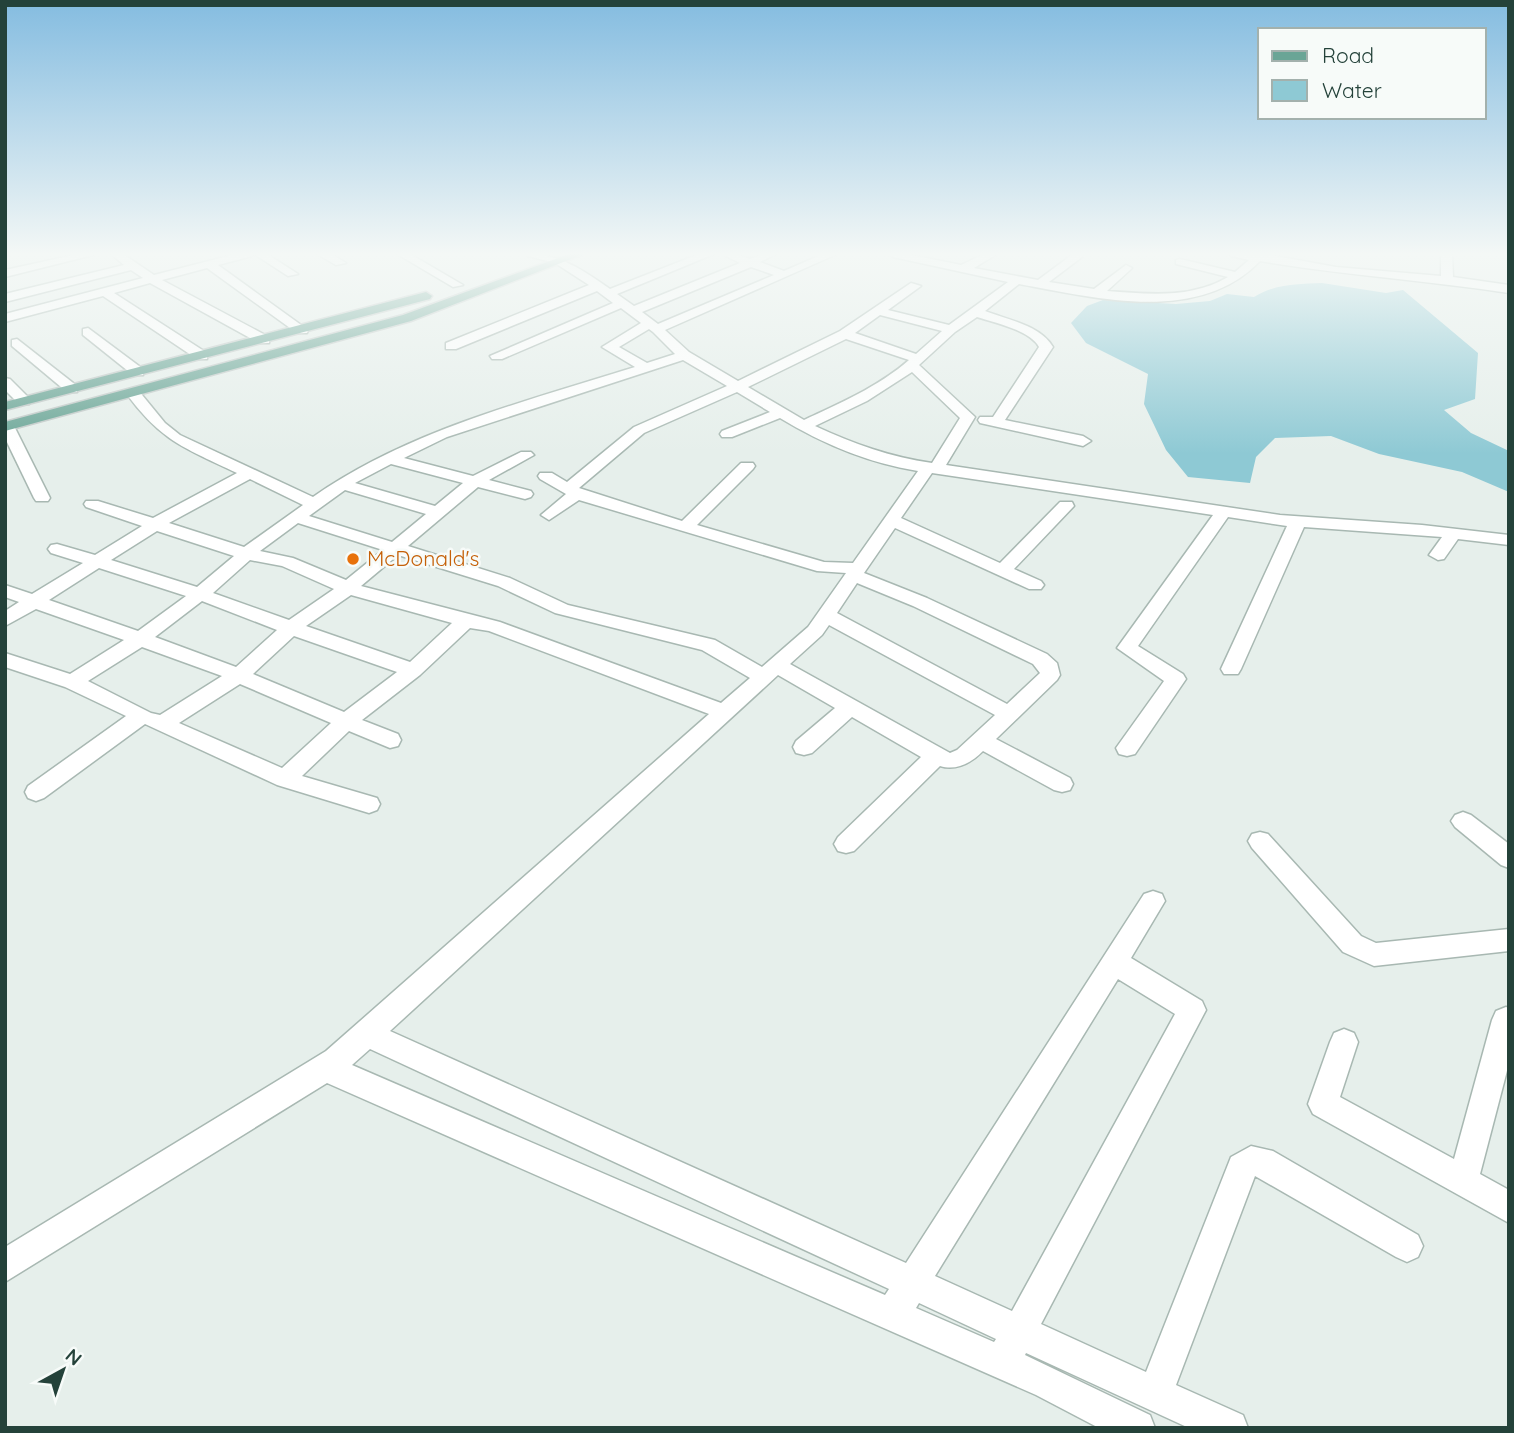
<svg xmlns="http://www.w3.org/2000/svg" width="1514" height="1433" font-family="Quicksand,sans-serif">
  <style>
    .water { fill: #8ec9d4 }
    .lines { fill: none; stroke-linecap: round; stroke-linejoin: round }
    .minor-casing { stroke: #a8b8b2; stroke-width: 3 }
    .primary-casing { stroke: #c2cac8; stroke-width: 3 }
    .minor { fill: #fff; fill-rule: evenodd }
    .primary { fill: #6aa596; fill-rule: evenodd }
    .food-dot { fill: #e8710a; stroke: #f7fbf9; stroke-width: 2.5 }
    .labels { text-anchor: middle; stroke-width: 5; stroke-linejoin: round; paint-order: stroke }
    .food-label { font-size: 21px; fill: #c56008; stroke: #f7fbf9; text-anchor: start }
  </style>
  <rect width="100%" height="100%" fill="#e6efeb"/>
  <path class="water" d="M1322 283 1386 293 1403 290 1478 353 1475 399 1444 410 1471 433 1509 451V492L1462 472 1379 454 1331 436 1275 438 1256 457 1250 483 1188 477 1166 450 1144 404 1148 374 1086 343 1071 323 1087 306 1103 300 1176 304 1210 301 1227 294 1254 297C1275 284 1297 284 1322 283Z"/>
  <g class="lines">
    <g class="minor-casing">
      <g id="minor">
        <polygon points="78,254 97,254 5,277 5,270"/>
        <polygon points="111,254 123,254 154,275 236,254 253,254 252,256 218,265 308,330 307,333 297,333 207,268 162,280 269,337 269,343 259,343 150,283 114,293 207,353 207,359 197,359 103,296 5,322 5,314 143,278 131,270 5,302 5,294 124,265"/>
        <polygon points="254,254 267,254 298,274 288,276"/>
        <polygon points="317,254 331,254 346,263 336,265"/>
        <polygon points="397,254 410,254 463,285 453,287"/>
        <path d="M527 254C560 254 583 270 610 289L699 254H714L617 294 634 306 740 263 722 254H736L750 259 762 254H776L760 262 784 271 823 254H837L665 330 689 352 738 381 840 331 911 283 921 286 888 310 949 325 1008 282 893 257 888 254H907L961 265 984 254H997L974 268 1038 280 1073 254H1083L1082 257 1049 282 1094 289 1126 265 1132 268 1130 270 1107 291C1148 294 1191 299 1228 277L1176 264V260L1180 259 1235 272 1249 260 1231 256 1230 254H1265L1336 267 1441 276V255L1452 254 1453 277 1509 285V293C1426 280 1343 275 1260 261 1199 325 1096 298 1019 284L985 311C1008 320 1040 325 1053 347L1005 420 1083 436 1091 441 1083 446 980 423 978 420 980 417H993L1039 347C1030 330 995 323 977 317L955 332 919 365 975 417 946 465 1280 515 1422 525 1509 535V545L1458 539 1444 559 1438 560 1429 555 1442 537 1304 527 1241 669 1238 674H1224L1221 669 1287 526 1228 517 1138 646 1183 674 1186 679 1135 754 1127 756 1119 754 1116 748 1164 681 1117 648 1213 515 932 473 901 518 1000 563 1060 502H1072L1074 506 1014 569 1041 581 1044 585 1041 589H1029L895 528 864 573 927 598 1047 654 1057 663 1060 675 1057 680 996 739 1070 778 1073 784 1070 790 1062 792 1054 790 983 751C971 763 957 771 940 766L854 851 846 853 838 851 834 844 838 837 921 757 852 717 812 753 804 755 796 753 793 747 796 741 835 708 778 675 390 1031 906 1263 1144 894 1153 891 1162 894 1165 901 1131 958 1202 1001 1206 1010 1041 1324 1146 1372 1231 1157 1251 1146 1273 1151 1418 1235 1423 1246 1418 1257 1407 1262 1396 1257 1255 1176 1176 1385 1243 1415 1248 1428H1189L1026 1353 1025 1355 1150 1415 1155 1428H1099L1036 1395 327 1083 5 1282V1247L326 1051 709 714 489 631 470 628 420 675 362 720 398 734 401 740 398 746 390 748 349 731 302 776 377 798 380 804 377 810 369 813 277 785 145 724 44 798 36 801 28 798 25 792 28 786 126 716 65 687 5 667V653L70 674 124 640 36 609 5 626V611L19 602 5 597V585L32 594 83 563 51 553 48 549 51 545 57 544 95 555 142 526 86 507 84 504 86 501H98L153 518 237 473C185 448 162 442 126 393L128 390H138L165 423 180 435 313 497C409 430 524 402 635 367L602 347 641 323 621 308 502 359H492L490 356 613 303 597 291 456 349H446V343L589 285 555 263 528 256ZM751 267 774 275 658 324 642 312ZM880 315 942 331 916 354 855 333ZM649 329 653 332 675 354 647 363 619 347ZM846 339 909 360C878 387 840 403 804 420L748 387ZM683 360 727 386 634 427 567 482 552 473H540L538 476 540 479 566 494 541 515 549 520 579 500 817 571 846 573 808 627 762 667 715 640 568 605 510 578 408 546 478 487 525 499 531 497 533 494 531 491 489 480 534 455 531 452H521L473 476 404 458 447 437ZM912 372 960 418 932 463C890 457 854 444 815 426L867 401ZM737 392 770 412 722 431 720 434 722 437H732L780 418C823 444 868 463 918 471L853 563 824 562 697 525 753 469 755 466 753 463H741L682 521 579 488 644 433ZM391 464 463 483 435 506 355 483ZM250 479 303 505 244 547 169 523ZM345 490 426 514 392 542 309 516ZM298 523 383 550 346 580 293 558 260 551ZM157 531 234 556 197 587 111 560ZM398 555 498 586 555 613 702 650 750 678 721 703 500 622 361 586ZM250 560 282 566 334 589 289 620 213 593ZM99 568 186 596 138 631 49 600ZM857 583 913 606 1033 664 1040 673 1007 704 837 613ZM351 595 452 623 410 662 306 626ZM202 601 277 630 236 667 155 637ZM829 625 995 715 957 750 950 753 790 664 822 635ZM294 636 397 672 344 712 253 674ZM142 647 222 676 160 715 151 713 88 681ZM240 684 331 723 282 768 179 723ZM1118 979 1175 1014 1012 1311 935 1276ZM370 1049 889 1289 885 1295 352 1065ZM919 1303 996 1339 994 1342 916 1308Z"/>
        <polygon points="88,328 143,369 143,375 133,375 83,335 83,329"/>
        <polygon points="17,339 77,386 77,392 67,392 12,346 12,340"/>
        <polygon points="5,378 10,379 29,398 29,404 19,404 5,390"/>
        <polygon points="5,422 14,426 50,498 48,501 36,501 34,498 5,438"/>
        <polygon points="1463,812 1471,815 1509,844 1509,868 1501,865 1455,827 1451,821 1455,815"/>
        <polygon points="1260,832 1268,834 1361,936 1376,943 1509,929 1509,951 1374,966 1343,952 1252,848 1248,841 1252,834"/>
        <polygon points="1506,1007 1509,1008 1509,1063 1480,1174 1509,1190 1509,1223 1313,1114 1308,1104 1330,1042 1334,1033 1344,1029 1354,1033 1358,1042 1340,1097 1454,1159 1492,1020 1496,1011"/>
      </g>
    </g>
    <g class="primary-casing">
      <g id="primary">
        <polygon points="569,254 584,254 411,321 5,431 5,422 403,315"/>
        <polygon points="426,292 432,296 430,299 5,410 5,402"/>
      </g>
    </g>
    <use href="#minor" class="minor"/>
    <use href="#primary" class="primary"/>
  </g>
  <linearGradient id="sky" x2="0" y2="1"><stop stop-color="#84bce0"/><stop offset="0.56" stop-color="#f4f8f6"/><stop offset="1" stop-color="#f4f8f6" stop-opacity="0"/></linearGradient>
  <rect width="1514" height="454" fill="url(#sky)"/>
  <circle class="food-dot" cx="353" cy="559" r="7"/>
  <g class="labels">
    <g class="food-label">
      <text x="367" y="566">McDonald's</text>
    </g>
  </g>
  <rect width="1514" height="1433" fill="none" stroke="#24423a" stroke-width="14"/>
  <rect x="1258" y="28" width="228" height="91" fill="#f7fbf9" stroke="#a3b1ad" stroke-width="2"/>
  <rect x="1272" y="51" width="35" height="10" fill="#6aa596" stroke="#a3b1ad" stroke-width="2"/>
  <text x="1322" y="63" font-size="21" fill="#24423a">Road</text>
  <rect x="1272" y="80" width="35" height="21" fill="#8ec9d4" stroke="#a3b1ad" stroke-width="2"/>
  <text x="1322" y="98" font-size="21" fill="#24423a">Water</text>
  <g transform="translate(63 1370) rotate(40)" stroke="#f7fbf9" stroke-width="5" paint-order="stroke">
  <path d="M0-5L12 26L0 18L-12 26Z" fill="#24423a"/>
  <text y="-10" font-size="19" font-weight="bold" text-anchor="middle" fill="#24423a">N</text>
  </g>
</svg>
